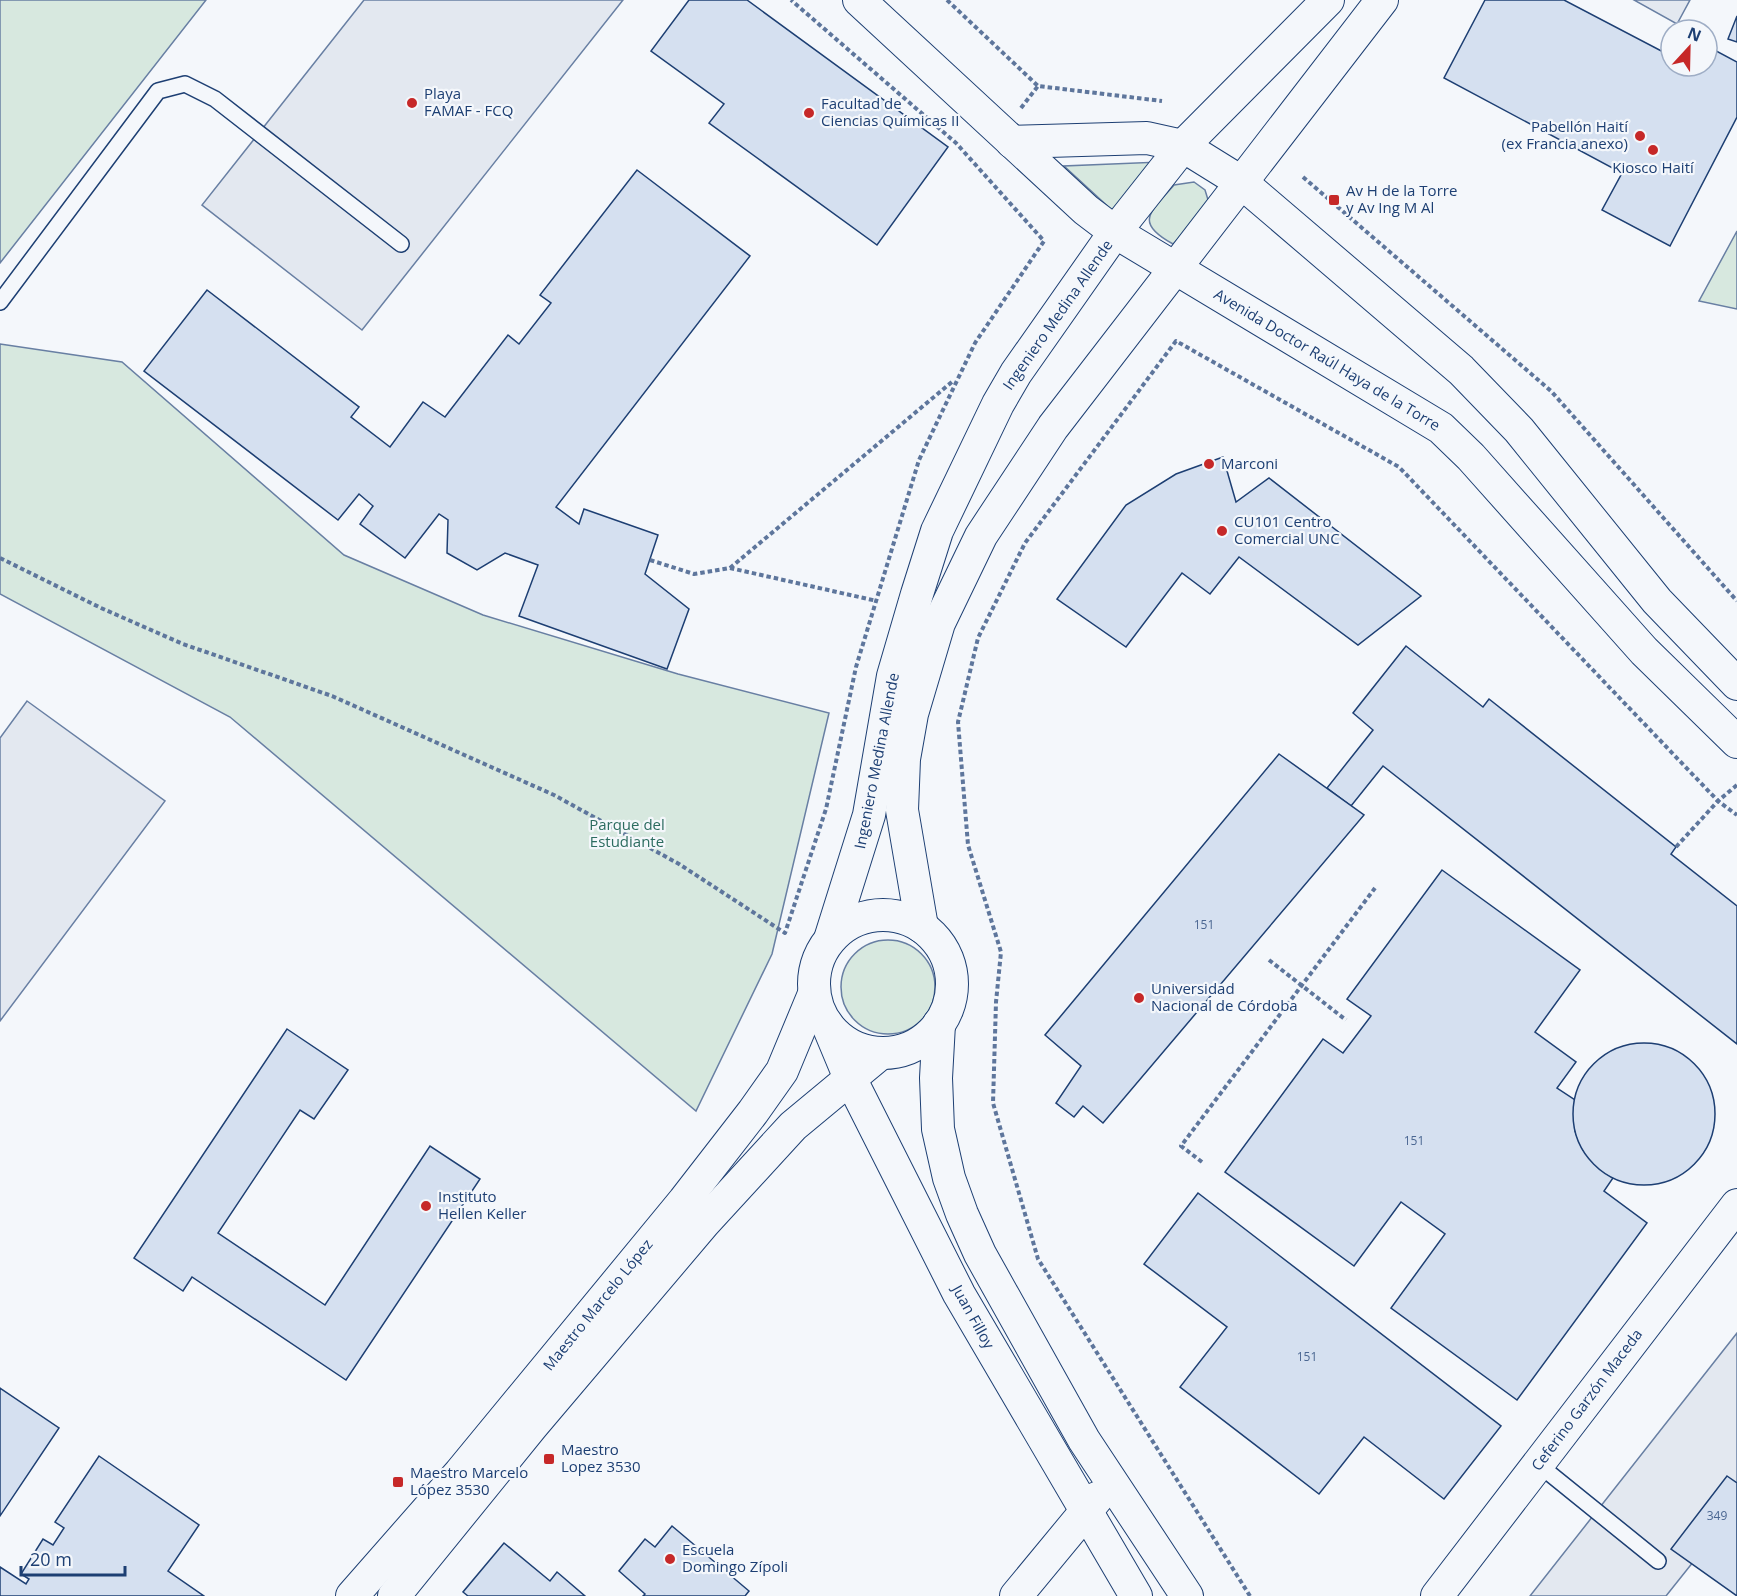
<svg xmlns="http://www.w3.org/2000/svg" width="1737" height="1596" font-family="'Open Sans',sans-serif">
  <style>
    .green { fill: #d7e8df; stroke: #687fa3; stroke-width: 1.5 }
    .parking { fill: #e3e8f0; stroke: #687fa3; stroke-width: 1.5 }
    .building { fill: #d5e0f0; stroke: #1d3f73; stroke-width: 1.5 }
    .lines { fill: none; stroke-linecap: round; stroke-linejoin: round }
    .lane-casing { stroke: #1d3f73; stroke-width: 18 }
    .street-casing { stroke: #1d3f73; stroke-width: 34 }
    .path { stroke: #5e769c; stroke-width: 4; stroke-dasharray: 4.5 3; stroke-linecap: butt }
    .lane { stroke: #f4f7fb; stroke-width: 15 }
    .street { stroke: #f4f7fb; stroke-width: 32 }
    .poi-dot { fill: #c62828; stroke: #f4f7fb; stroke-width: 2 }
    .labels { text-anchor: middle; stroke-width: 4.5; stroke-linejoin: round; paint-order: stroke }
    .number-label { font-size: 12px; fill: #4b6792 }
    .poi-label { font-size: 15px; fill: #1d3f73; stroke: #f4f7fb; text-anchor: start }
    .street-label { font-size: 15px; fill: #1d3f73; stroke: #f4f7fb }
    .park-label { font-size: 15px; fill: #2c6c60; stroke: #f4f7fb }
  </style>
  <rect width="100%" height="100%" fill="#f4f7fb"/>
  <g class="green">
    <polygon points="0,0 206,0 0,263"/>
    <polygon points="1160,162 1114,212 1064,166"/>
    <path d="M1194 182 1205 190 1209 203 1199 220 1173 244C1133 222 1151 212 1174 185Z"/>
    <polygon points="1737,231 1737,309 1699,301"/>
    <polygon points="0,344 122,362 344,555 483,615 678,674 829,713 772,954 696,1111 230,717 0,594"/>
    <circle cx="888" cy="987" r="47"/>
  </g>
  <g class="parking">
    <polygon points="364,0 623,0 362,330 202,205"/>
    <polygon points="1634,0 1690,0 1677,24"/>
    <polygon points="27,701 165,801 0,1021 0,738"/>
    <polygon points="1737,1333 1737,1507 1666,1596 1530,1596"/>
  </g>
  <g class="building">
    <polygon points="689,0 747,0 948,147 877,245 709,123 724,104 651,51"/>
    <polygon points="1485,0 1564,0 1671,56 1671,66 1707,66 1707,46 1737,62 1737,117 1670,246 1602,210 1622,173 1444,78"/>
    <polygon points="1737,16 1737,42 1728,39"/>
    <polygon points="637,170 750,256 556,507 579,524 584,509 658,535 645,574 689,609 667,669 519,616 538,565 505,553 477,570 447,553 448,520 439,514 405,558 360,524 373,506 359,494 338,520 144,371 207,290 359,407 351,417 390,447 423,402 445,417 508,335 519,344 551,303 540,295"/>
    <polygon points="1223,457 1236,502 1269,478 1421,596 1358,645 1239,557 1210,594 1182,573 1126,647 1057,599 1126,505 1176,474"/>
    <polygon points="1406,646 1483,707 1489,699 1676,847 1671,854 1737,906 1737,1044 1383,766 1351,806 1327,788 1373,730 1353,713"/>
    <polygon points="1279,754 1364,815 1103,1123 1083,1106 1074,1117 1056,1103 1081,1066 1045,1035"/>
    <polygon points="1442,870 1580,970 1535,1032 1576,1062 1557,1088 1575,1100 1575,1131 1583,1150 1597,1166 1613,1178 1604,1191 1647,1223 1517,1400 1391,1308 1445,1234 1401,1202 1354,1266 1225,1172 1323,1039 1343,1053 1371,1016 1347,999"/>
    <polygon points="287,1029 348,1070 314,1119 300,1110 218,1233 325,1305 430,1146 480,1179 346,1380 192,1277 183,1291 134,1258"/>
    <circle cx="1644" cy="1114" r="71"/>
    <polygon points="1198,1193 1501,1426 1444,1499 1364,1437 1319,1494 1180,1387 1227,1327 1144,1264"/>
    <polygon points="0,1388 59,1428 0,1516"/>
    <polygon points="99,1456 199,1525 168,1571 204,1596 0,1596 0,1567 26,1584 29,1579 21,1574 43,1539 53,1545 64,1528 55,1522"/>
    <polygon points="1727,1476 1737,1483 1737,1596 1671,1549"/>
    <polygon points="672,1526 749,1591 745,1596 643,1596 645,1594 619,1571 645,1539 655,1547"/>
    <polygon points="504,1543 550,1581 557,1572 585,1596 468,1596 463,1592"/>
  </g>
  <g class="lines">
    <g class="lane-casing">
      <g id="lane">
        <polyline points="0,302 158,91 185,84 215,99 401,244"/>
        <polyline points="1538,1464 1658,1561"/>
      </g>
    </g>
    <g class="street-casing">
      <g id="street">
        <polyline points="859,0 1086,210 1115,232 1441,428 1471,457 1644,651 1737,742"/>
        <polyline points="1012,142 1147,138 1183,146 1241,182 1461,370 1519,430 1657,601 1737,684"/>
        <circle cx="883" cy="984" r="69"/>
        <polyline points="922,927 902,810 904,759 912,714 939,623 981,536 1053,427 1382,0"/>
        <polyline points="831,936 869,815 893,676 917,594 937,531 998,404 1016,373 1115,232 1183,146 1328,0"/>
        <polyline points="939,1024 936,1078 938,1129 949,1178 962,1214 980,1254 1084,1440 1187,1596"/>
        <polyline points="829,1028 849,1076 959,1294 1136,1596"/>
        <polyline points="352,1596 460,1473 684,1201 753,1112 782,1071 814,994"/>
        <polyline points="394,1596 532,1426 704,1223 793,1126 881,1053"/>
        <polyline points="1016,1596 1097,1498"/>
        <polyline points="1437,1596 1737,1205"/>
      </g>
    </g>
    <g class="path">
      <polyline points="947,0 1038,86"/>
      <polyline points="1021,108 1038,86 1162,101"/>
      <polyline points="1303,177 1551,391 1737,601"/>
      <polyline points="0,558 101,608 183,644 332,696 554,795 679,864 785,933 826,809 856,667 919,460 975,343 1044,241 956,143 791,0"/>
      <polyline points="650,560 694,574 730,568 877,601"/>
      <polyline points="730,568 953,381"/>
      <polyline points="1676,847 1718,801 1737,785"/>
      <polyline points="1269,960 1346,1020"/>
      <polyline points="1202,1162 1181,1146 1375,888"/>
      <polyline points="1250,1596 1038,1259 993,1103 996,1002 1001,952 968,845 958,722 978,638 1025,543 1176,341 1399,467 1718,801 1737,815"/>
    </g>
    <use href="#lane" class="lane"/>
    <use href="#street" class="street"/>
  </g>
  <g class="poi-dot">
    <circle cx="412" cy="103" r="6"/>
    <circle cx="809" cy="113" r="6"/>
    <circle cx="1640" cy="136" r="6"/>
    <circle cx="1653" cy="150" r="6"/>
    <rect x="1328" y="194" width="12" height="12" rx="3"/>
    <circle cx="1209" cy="464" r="6"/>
    <circle cx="1222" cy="531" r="6"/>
    <circle cx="1139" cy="998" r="6"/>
    <circle cx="426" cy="1206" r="6"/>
    <rect x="543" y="1453" width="12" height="12" rx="3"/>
    <rect x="392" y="1476" width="12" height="12" rx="3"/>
    <circle cx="670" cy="1559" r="6"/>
  </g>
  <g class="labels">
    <g class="number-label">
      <text x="1204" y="929">151</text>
      <text x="1414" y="1145">151</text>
      <text x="1307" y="1361">151</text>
      <text x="1717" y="1520">349</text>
    </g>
    <g class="poi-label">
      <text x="424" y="99">Playa<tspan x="424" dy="17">FAMAF - FCQ</tspan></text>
      <text x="821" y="109">Facultad de<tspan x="821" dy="17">Ciencias Químicas II</tspan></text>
      <text x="1628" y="132" text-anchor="end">Pabellón Haití<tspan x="1628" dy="17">(ex Francia anexo)</tspan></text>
      <text x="1653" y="173" text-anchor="middle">Kiosco Haití</text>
      <text x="1346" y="196">Av H de la Torre<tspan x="1346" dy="17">y Av Ing M Al</tspan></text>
      <text x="1221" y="469">Marconi</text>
      <text x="1234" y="527">CU101 Centro<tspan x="1234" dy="17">Comercial UNC</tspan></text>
      <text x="1151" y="994">Universidad<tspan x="1151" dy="17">Nacional de Córdoba</tspan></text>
      <text x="438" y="1202">Instituto<tspan x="438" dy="17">Hellen Keller</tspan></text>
      <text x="561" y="1455">Maestro<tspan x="561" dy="17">Lopez 3530</tspan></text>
      <text x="410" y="1478">Maestro Marcelo<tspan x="410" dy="17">López 3530</tspan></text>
      <text x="682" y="1555">Escuela<tspan x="682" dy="17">Domingo Zípoli</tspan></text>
    </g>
    <g class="street-label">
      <text transform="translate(1058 315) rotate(-55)" y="5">Ingeniero Medina Allende</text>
      <text transform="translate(1327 360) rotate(31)" y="5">Avenida Doctor Raúl Haya de la Torre</text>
      <text transform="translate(877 761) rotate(-79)" y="5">Ingeniero Medina Allende</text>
      <text transform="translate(598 1305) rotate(-51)" y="5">Maestro Marcelo López</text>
      <text transform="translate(973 1317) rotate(61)" y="5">Juan Filloy</text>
      <text transform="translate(1587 1400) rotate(-53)" y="5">Ceferino Garzón Maceda</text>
    </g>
    <g class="park-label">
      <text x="627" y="830">Parque del<tspan x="627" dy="17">Estudiante</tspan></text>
    </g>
  </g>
  <g transform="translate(1689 48) rotate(22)"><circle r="28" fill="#f4f7fb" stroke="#9eadc5" stroke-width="1.5"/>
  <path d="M0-4.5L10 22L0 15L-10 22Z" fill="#c62828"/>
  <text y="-9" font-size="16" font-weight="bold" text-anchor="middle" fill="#1d3f73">N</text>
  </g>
  <path d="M21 1566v9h104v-9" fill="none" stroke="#1d3f73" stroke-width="3"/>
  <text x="30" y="1566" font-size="18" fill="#1d3f73" stroke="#f4f7fb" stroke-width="4.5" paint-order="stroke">20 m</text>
</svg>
